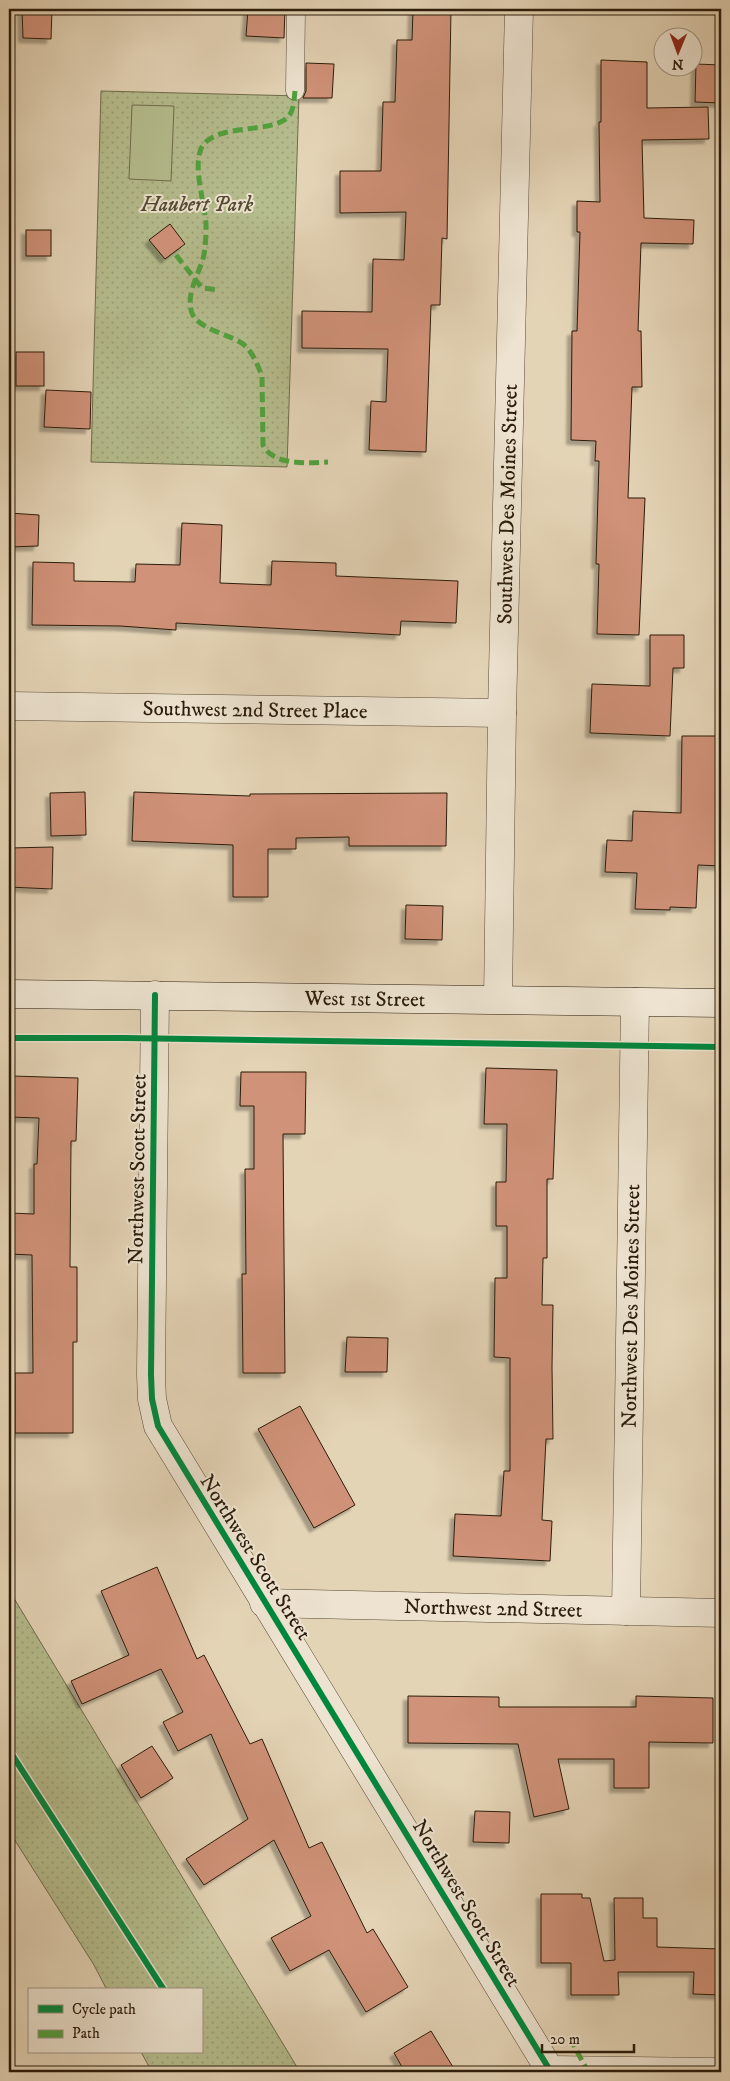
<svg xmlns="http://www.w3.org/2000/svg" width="730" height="2081" font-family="'IM FELL DW Pica',serif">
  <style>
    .park { fill: url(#park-dots); stroke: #706c4c }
    .garden { fill: #b5bc8d; stroke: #706c4c }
    .building { fill: #d09279; stroke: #2b1c0b; filter: url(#shadow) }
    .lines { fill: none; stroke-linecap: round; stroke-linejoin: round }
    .lane-casing { stroke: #594a36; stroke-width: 19 }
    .street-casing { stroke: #594a36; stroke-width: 29 }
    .secondary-casing { stroke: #2b1c0b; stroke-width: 29 }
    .lane { stroke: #ede3d0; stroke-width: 18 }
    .street { stroke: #ede3d0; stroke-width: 28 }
    .secondary { stroke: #ede3d0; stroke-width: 28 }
    .quiet { stroke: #51a13e; stroke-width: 5; stroke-dasharray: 10 5; stroke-linecap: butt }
    .cycleway-casing { stroke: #ede3d0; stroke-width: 9 }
    .cycleway { stroke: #00873e; stroke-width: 6 }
    .labels { text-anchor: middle; stroke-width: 4; stroke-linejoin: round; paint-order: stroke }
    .park-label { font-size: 21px; font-style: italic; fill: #544c32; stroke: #ede3d0 }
    .street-label { font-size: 21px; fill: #2b1c0b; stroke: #ede3d0 }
  </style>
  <defs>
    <pattern id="park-dots" width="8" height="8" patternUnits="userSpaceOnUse" patternTransform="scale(1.25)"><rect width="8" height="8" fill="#b5bc8d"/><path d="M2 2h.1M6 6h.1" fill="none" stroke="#9ca178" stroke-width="1.8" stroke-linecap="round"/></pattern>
    <filter id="shadow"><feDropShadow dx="-4.5" dy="4.5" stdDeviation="1" flood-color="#0004"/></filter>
  </defs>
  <rect width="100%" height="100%" fill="#e4d4b6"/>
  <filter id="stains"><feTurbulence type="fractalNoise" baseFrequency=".004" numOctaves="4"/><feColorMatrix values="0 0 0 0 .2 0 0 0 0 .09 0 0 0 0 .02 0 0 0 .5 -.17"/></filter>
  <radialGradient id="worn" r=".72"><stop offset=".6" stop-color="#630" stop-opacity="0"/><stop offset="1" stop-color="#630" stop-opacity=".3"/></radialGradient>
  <g class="park">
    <polygon points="101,91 299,96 287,467 91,462"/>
    <polygon points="9,1590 300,2072 152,2072 141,2052 201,2052 201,1990 107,1990 94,1965 9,1831"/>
  </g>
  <polygon class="garden" points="132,105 174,106 171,181 129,179"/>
  <g class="building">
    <polygon points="22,9 52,9 51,39 23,38"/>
    <polygon points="248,9 285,9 284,38 246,36"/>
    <polygon points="413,9 451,9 447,239 442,238 440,305 431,305 426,452 369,450 371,401 386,402 388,349 302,348 302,311 372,312 373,259 404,260 406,212 340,213 340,171 381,171 383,102 395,102 397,40 412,40"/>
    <polygon points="601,60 647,62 647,108 708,107 709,139 642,140 644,218 694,220 693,244 641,243 638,331 641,331 642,387 632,387 628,498 645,498 639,635 597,634 599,564 596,564 599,461 595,461 596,441 571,440 572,331 577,331 580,232 577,232 577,201 600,202 599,122 601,122"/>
    <polygon points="306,63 334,64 332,98 303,98 306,91"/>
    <polygon points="696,64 721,65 721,103 695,102"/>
    <polygon points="170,224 185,244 165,259 149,240"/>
    <rect x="26" y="230" width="25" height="26"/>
    <rect x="16" y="352" width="28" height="34"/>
    <polygon points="46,390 91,392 90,429 44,427"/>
    <polygon points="9,513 39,515 38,546 9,547"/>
    <polygon points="182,523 222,525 220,583 271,585 272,561 336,563 336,576 458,581 456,623 401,621 400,635 176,623 176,630 120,626 32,625 33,562 74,563 74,581 135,582 136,564 180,565"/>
    <polygon points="650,635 684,635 684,668 673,668 670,736 590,733 592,684 650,686"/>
    <polygon points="682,736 719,736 721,866 698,865 696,908 670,907 670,910 635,909 637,873 605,872 607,840 632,841 633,811 681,813"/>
    <polygon points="85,792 86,835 51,836 50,793"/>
    <polygon points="134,792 250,796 250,794 447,793 446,846 349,846 349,837 296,838 296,849 268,849 268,897 233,897 233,845 132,841"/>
    <polygon points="53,847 52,889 9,887 9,848"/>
    <polygon points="406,905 443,906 442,940 405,939"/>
    <polygon points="486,1068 557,1070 553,1179 547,1179 547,1258 543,1258 542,1305 553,1305 552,1367 553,1439 546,1439 542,1520 552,1521 550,1561 453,1556 455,1514 501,1516 504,1471 510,1471 510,1358 494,1357 495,1278 507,1278 507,1226 496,1226 496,1182 506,1182 507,1124 484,1124"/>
    <polygon points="241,1072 306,1072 305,1134 283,1134 285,1373 243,1373 242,1274 246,1274 245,1169 254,1169 254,1106 240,1106"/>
    <polygon points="12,1076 78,1078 76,1141 71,1141 70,1267 77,1267 77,1342 73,1342 73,1433 15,1433 15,1373 33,1373 32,1255 9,1254 9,1213 34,1214 34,1164 37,1164 39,1118 9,1117 9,1091 11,1091"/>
    <polygon points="347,1337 388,1338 387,1372 345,1372"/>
    <polygon points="300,1406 355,1505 314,1528 258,1429"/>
    <polygon points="157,1567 197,1659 204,1655 250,1744 262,1739 309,1848 322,1842 367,1933 373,1929 408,1987 366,2012 329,1950 290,1971 271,1938 311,1916 274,1840 204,1885 186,1859 248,1819 211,1734 178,1751 163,1722 183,1712 161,1669 82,1704 71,1681 129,1655 101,1591"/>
    <polygon points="408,1696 499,1697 499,1707 636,1707 636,1696 713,1698 713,1743 649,1742 649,1788 614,1788 614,1759 558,1759 569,1809 534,1817 518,1744 408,1743"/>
    <polygon points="152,1746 173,1778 141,1798 121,1765"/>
    <polygon points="475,1811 510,1812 509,1843 473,1842"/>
    <polygon points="541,1894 582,1894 582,1898 590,1898 604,1961 615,1960 614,1898 643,1898 643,1918 657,1918 657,1947 721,1949 721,1995 693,1994 694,1972 618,1972 619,1995 571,1995 571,1963 541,1963"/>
    <polygon points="431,2031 456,2072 405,2072 394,2053"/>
  </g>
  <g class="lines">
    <g class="lane-casing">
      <polyline id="lane" points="295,91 296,9"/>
    </g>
    <g class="street-casing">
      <g id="street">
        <path id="s1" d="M9 706 502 713"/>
        <polyline points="155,995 151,1375 152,1399 158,1426 551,2072"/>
        <path id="s2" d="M498 999 502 713 519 9"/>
        <path id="s3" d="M264 1603 721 1613"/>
        <path id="s4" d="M626 1611 635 1002"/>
        <polyline points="550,2070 712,2072"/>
      </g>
    </g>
    <g class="secondary-casing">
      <g id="secondary">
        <path id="s5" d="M9 994 721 1003"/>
      </g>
    </g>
    <use href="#lane" class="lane"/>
    <use href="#street" class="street"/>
    <use href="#secondary" class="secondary"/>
    <g class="quiet">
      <path d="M295 91C294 99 294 111 288 117 271 134 220 123 203 145 191 162 205 204 206 224 206 231 206 239 205 247 204 269 184 291 192 313 197 328 227 334 240 342 252 349 257 364 262 376L263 445C273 466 308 463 328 462"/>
      <polyline points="176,255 202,288 219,290"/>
      <polyline points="570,2038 588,2072"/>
    </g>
    <g class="cycleway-casing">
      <g id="cycleway">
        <polyline points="155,995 151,1375 152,1399 158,1426 551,2072"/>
        <polyline points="9,1038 124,1038 721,1047"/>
        <polyline points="9,1750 164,1990"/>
      </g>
    </g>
    <use href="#cycleway" class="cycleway"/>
  </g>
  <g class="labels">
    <g class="park-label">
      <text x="197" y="211">Haubert Park</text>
    </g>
    <g class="street-label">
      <text dy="7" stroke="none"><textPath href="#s2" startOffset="495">Southwest Des Moines Street</textPath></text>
      <text dy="7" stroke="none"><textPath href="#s1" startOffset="246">Southwest 2nd Street Place</textPath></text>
      <text dy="7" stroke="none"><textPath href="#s5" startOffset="356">West 1st Street</textPath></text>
      <text transform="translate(137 1169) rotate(-89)" y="7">Northwest Scott Street</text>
      <text dy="7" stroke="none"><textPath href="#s4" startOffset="305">Northwest Des Moines Street</textPath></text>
      <text transform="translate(256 1557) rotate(58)" y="7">Northwest Scott Street</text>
      <text dy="7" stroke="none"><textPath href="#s3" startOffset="229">Northwest 2nd Street</textPath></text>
      <text transform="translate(467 1903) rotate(59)" y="7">Northwest Scott Street</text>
    </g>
  </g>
  <rect width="730" height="2081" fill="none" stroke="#e4d4b6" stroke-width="30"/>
  <rect x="10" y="10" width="710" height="2061" fill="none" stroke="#2b1c0b" stroke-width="2.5"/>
  <rect x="15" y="15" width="700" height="2051" fill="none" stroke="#2b1c0b"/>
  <rect x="28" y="1988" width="175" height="65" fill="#ede3d0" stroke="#9f9381"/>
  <rect x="38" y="2005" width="25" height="8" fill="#00873e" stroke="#9f9381"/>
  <text x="72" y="2014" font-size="15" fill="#2b1c0b">Cycle path</text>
  <rect x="38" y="2030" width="25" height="8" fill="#51a13e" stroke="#9f9381"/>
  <text x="72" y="2038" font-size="15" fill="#2b1c0b">Path</text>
  <g transform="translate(678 52) rotate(181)"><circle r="24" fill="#ede3d0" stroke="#9f9381"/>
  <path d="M0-4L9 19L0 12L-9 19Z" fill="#8f2418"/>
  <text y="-8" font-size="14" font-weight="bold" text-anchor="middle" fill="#2b1c0b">N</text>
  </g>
  <path d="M542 2044v8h92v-8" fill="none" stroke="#2b1c0b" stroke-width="2.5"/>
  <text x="550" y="2044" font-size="15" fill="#2b1c0b" stroke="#ede3d0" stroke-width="4" paint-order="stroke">20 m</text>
  <rect width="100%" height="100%" filter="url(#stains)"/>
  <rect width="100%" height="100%" fill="url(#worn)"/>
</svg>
